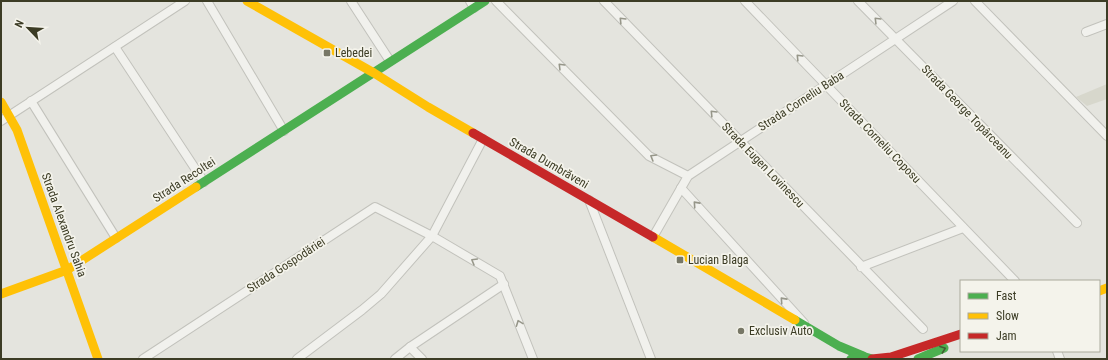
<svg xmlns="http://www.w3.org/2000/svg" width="1108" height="360" font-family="'Roboto Condensed',sans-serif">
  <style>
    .built { fill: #d7d7cc }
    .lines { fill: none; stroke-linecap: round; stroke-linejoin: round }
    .street-casing { stroke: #c2c2bc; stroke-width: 10 }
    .street { stroke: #f1f1ed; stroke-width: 8 }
    .fast { stroke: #4caf50; stroke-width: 9 }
    .slow { stroke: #ffc107; stroke-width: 9 }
    .jam { stroke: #c62828; stroke-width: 9 }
    .oneway { stroke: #969689 }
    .oneway2 { stroke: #415e32 }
    .poi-dot { fill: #776; stroke: #f4f3eb; stroke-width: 1.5 }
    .labels { text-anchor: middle; stroke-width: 3.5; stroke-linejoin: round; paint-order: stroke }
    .poi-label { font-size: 12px; fill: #3c3c25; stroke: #f4f3eb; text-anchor: start }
    .street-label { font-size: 12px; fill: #3c3c25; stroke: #f4f3eb }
  </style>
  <rect width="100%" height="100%" fill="#e4e4de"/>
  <polygon class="built" points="1107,84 1107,99 1087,106 1076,97"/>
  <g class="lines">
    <g class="street-casing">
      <g id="street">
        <polyline points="207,1 284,131"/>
        <polyline points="351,1 390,61"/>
        <polyline points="470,1 474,8"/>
        <polyline points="496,1 649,156 688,176"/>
        <polyline points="604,1 923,329"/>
        <polyline points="745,1 1015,281"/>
        <polyline points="858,1 1077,223"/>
        <polyline points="975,1 1107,136"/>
        <polyline points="1086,32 1107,24"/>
        <polyline points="115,47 204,182"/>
        <polyline points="31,101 116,238"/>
        <polyline points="1,121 185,1"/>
        <polyline points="681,188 804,323"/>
        <polyline points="589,200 651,359"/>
        <polyline points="653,237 688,176 953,1"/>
        <polyline points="861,267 963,228"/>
        <polyline points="410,347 422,359"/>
        <polyline points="1057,351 1060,359"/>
        <polyline points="143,359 375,207 432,236 500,276 533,359"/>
        <polyline points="297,359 362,310 381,294 432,236 483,139"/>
        <polyline points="395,359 410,347 504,284"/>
      </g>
    </g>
    <use href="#street" class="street"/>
    <g class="fast">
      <polyline points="196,187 485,1"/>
      <polyline points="795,320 839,346 863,356"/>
      <polyline points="851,359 862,356 872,359"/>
      <polyline points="918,359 944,348"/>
    </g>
    <g class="slow">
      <polyline points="247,1 374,73 428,107 473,133"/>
      <polyline points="1,102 17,130 98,359"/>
      <polyline points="653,237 795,320"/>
      <polyline points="1099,291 1107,288"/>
      <polyline points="1,294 67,270 196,187"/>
    </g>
    <g class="jam">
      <polyline points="473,133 653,237"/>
      <polyline points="872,359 891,357 961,334"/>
    </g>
  </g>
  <defs><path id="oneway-chevron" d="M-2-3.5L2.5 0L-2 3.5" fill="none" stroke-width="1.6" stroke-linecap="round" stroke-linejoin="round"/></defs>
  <g class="oneway">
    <use href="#oneway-chevron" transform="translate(622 20) rotate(-134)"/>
    <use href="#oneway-chevron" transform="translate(877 20) rotate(-135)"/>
    <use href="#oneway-chevron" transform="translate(799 57) rotate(-134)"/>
    <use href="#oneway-chevron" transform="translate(561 66) rotate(-135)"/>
    <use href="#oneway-chevron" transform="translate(713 113) rotate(-134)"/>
    <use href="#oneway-chevron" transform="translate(653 157) rotate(-149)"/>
    <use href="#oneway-chevron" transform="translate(696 204) rotate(-132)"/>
    <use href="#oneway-chevron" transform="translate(474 261) rotate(-150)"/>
    <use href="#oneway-chevron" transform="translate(783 300) rotate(-132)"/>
    <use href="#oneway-chevron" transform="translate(519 323) rotate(-111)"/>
  </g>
  <use class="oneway2" href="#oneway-chevron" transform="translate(943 349) rotate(-20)"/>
  <g class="poi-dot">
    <rect x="323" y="49" width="8" height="8" rx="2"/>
    <rect x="676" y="256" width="8" height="8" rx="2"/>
    <circle cx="741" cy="331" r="4"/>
  </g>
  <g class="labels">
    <g class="poi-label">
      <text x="335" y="57">Lebedei</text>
      <text x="688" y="264">Lucian Blaga</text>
      <text x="749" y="335">Exclusiv Auto</text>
    </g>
    <g class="street-label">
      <text transform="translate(801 101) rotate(-33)" y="4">Strada Corneliu Baba</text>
      <text transform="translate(967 112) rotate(46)" y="4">Strada George Topârceanu</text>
      <text transform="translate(880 141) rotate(46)" y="4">Strada Corneliu Coposu</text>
      <text transform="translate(549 163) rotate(30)" y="4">Strada Dumbrăveni</text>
      <text transform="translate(763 165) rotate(46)" y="4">Strada Eugen Lovinescu</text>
      <text transform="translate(184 180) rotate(-33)" y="4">Strada Recoltei</text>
      <text transform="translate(64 225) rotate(70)" y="4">Strada Alexandru Sahia</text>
      <text transform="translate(286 265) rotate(-33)" y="4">Strada Gospodăriei</text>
    </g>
  </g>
  <rect width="1108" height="360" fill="none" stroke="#3c3c25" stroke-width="4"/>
  <rect x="960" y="280" width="140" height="72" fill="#f4f3eb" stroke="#aaaa9c"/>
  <rect x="968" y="293" width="20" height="6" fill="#4caf50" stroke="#aaaa9c"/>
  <text x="996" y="300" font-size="12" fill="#3c3c25">Fast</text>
  <rect x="968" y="313" width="20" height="6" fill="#ffc107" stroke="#aaaa9c"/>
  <text x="996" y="320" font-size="12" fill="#3c3c25">Slow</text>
  <rect x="968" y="333" width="20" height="6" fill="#c62828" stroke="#aaaa9c"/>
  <text x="996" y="340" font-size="12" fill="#3c3c25">Jam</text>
  <g transform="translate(28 28) rotate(295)" stroke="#f4f3eb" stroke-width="3" paint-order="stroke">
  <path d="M0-3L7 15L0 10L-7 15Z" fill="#3c3c25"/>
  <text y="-6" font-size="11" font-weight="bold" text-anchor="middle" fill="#3c3c25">N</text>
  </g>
</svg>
